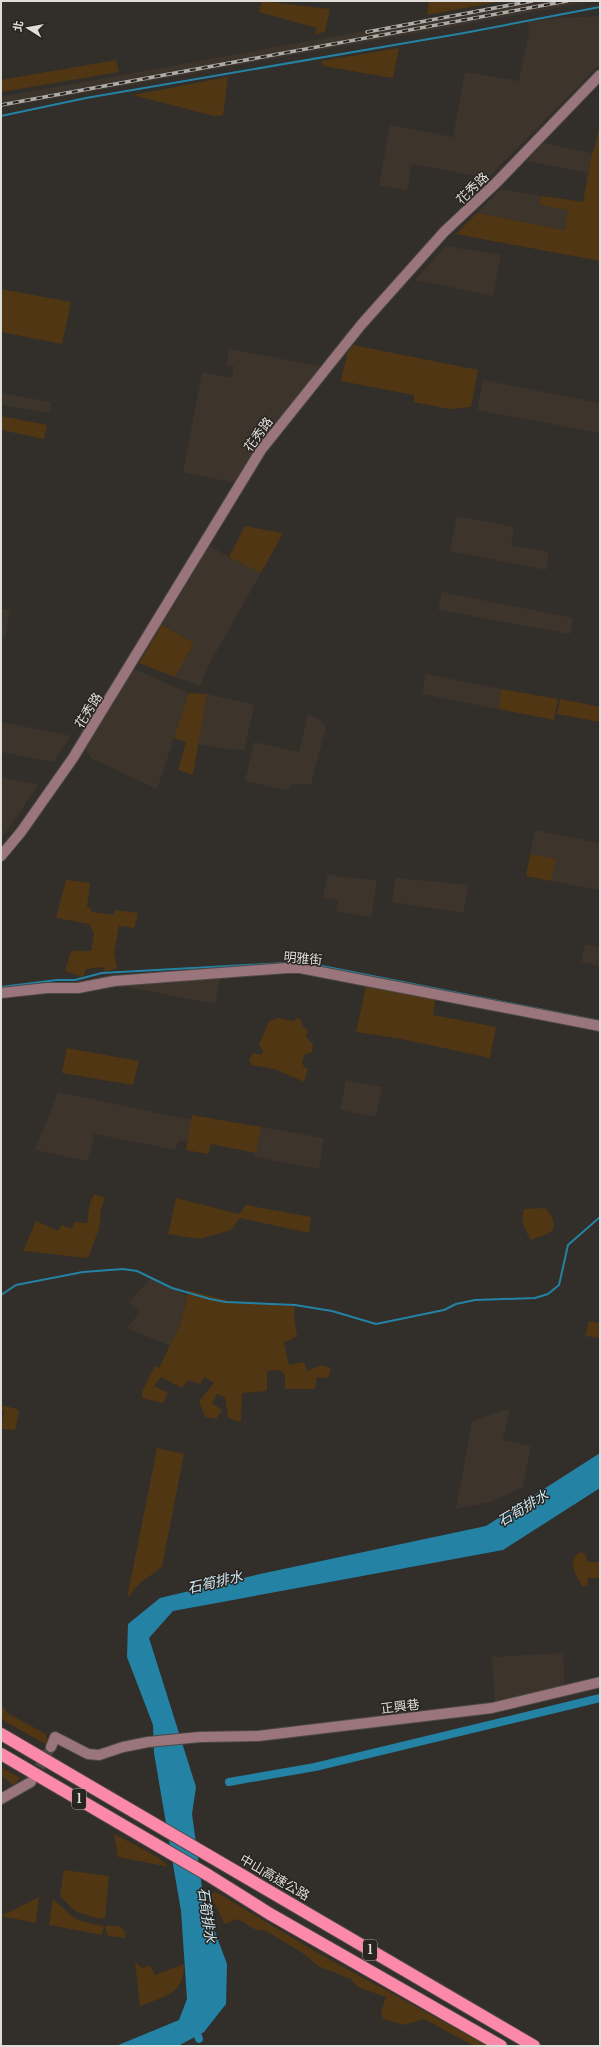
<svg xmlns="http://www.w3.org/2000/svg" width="601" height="2047" font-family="'Libre Baskerville','Noto Sans TC',serif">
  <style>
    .built { fill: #3d342b }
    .green { fill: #503613 }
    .water { fill: #2482a4 }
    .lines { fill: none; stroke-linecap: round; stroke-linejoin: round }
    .stream { stroke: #2482a4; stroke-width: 2 }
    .canal { stroke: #2482a4; stroke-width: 8 }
    .secondary-tunnel { stroke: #4c4844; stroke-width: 10; stroke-dasharray: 10 5; stroke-linecap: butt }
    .secondary-casing { stroke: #4d4a46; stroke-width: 12 }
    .highway-casing { stroke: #4d4a46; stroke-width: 14 }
    .secondary { stroke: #9b757c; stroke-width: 10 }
    .highway { stroke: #fc89a9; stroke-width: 12 }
    .rail-casing { stroke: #aeaba8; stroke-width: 3.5 }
    .rail { stroke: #282420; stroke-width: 2; stroke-dasharray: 6; stroke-linecap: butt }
    .labels { text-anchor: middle; stroke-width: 3; stroke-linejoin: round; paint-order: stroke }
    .shield { fill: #282420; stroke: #a8a6a2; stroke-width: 1 }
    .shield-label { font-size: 12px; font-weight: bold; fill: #dfddda }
    .street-label { font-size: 13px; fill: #dfddda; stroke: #282420 }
    .water-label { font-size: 14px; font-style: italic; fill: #cfe7f3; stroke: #282420 }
  </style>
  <rect width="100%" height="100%" fill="#322e2a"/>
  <g class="built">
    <polygon points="529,1 594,1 1,108 1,97"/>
    <polygon points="600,16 600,64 488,178 412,164 407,191 379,185 390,125 453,137 465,72 519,81 529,33 528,22 557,18"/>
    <polygon points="543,143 592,153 588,173 527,161"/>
    <polygon points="501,189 542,196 539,205 568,210 565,230 477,213"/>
    <polygon points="446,246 501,255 493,296 415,280"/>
    <polygon points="229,349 320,366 299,394 276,421 235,483 183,472 202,372 232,378 234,367 226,365"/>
    <polygon points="483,380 600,403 600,433 477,410"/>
    <polygon points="1,393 51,402 49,413 1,405"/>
    <polygon points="457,516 514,527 511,545 549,552 546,570 450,551"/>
    <polygon points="209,546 261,573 212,659 200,686 175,677 194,643 162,625"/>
    <polygon points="442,592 573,618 570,634 438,610"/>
    <polygon points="1,608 10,610 5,638 1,638"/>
    <polygon points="137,670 189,693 157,789 91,758 86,749 131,671"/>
    <polygon points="426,674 501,689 498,709 422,694"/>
    <polygon points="207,694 252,704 254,707 244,750 226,749 198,744"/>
    <polygon points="308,714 320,720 326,727 311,784 291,784 288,791 245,781 254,742 299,752"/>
    <polygon points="1,722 71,736 53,762 1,752"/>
    <polygon points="1,777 38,785 1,839"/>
    <polygon points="535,830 600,843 600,890 551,881 555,859 530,854"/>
    <polygon points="328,874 341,877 374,880 377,882 371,917 336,911 338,900 323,897"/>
    <polygon points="397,878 469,885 463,913 392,902 395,879"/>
    <polygon points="585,944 600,947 600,966 581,962"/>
    <polygon points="191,977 220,979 215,1004 107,983"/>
    <polygon points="346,1080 382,1087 376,1117 340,1110"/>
    <polygon points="58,1092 192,1120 188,1142 178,1141 176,1150 94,1134 88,1161 35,1150"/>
    <polygon points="261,1127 324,1138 319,1169 254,1157"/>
    <polygon points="152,1277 186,1295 181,1323 170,1346 127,1328 140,1312 129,1302"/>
    <polygon points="510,1408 503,1440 531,1446 522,1488 490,1502 456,1509 472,1421"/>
    <polygon points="563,1653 565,1686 495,1701 492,1657"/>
  </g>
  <g class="green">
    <polygon points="262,1 330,9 325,32 315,34 317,28 259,12"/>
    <polygon points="429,1 503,1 427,15"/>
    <polygon points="399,48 393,78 323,66 321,61"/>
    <polygon points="116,60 119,72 1,92 1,80"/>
    <polygon points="228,77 223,115 214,116 133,95"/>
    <polygon points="600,123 600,261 456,234 477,213 565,230 568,210 539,205 542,196 583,202 592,153 594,150"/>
    <polygon points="1,289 71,302 62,344 1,332"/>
    <polygon points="353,345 478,370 471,407 449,409 414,402 414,395 341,381 347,354"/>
    <polygon points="1,416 47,425 44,439 1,430"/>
    <polygon points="245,526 283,533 261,573 229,557"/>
    <polygon points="162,625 194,643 175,677 139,663"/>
    <polygon points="501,689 558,699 554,720 498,709"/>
    <polygon points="189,693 207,694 193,775 178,770 186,742 174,738"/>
    <polygon points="560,699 600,707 600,722 557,714"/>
    <polygon points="530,854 556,859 551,881 526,876"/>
    <polygon points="66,880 90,883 87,907 91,908 91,912 114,915 115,910 138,913 134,928 119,926 114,953 117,968 105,972 103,967 86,969 83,977 65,971 71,951 91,951 94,933 89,924 56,918"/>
    <polygon points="367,982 436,995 433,1015 496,1027 490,1058 402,1039 356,1032"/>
    <polygon points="279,1018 293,1021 298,1018 302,1021 302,1028 304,1026 308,1032 305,1035 313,1045 312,1052 305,1054 302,1062 304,1067 308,1068 304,1082 275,1069 251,1065 249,1060 253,1053 261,1055 263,1051 259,1044 269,1021"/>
    <polygon points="67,1048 139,1061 133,1085 62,1073"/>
    <polygon points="192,1115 261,1127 256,1153 211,1144 208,1154 186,1150"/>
    <polygon points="94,1194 105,1198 101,1209 99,1229 88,1258 23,1251 36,1221 58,1231 62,1225 72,1229 74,1222 87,1223 90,1203"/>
    <polygon points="176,1198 239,1214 246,1205 311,1217 309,1233 240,1218 231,1230 199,1239 168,1234"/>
    <path d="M545 1208C552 1215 555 1220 553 1230L547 1234 531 1240C525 1230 520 1221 524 1209Z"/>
    <polygon points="188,1290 237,1303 295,1306 294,1316 297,1336 284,1343 289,1365 304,1362 307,1371 321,1365 331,1368 328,1378 317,1377 315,1389 285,1389 285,1375 280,1370 267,1371 267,1391 242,1393 241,1422 233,1420 228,1417 225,1397 217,1394 212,1403 222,1410 216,1419 205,1417 199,1401 214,1383 205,1377 200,1384 188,1380 182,1388 161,1377 154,1386 168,1393 163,1403 142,1398 142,1391 155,1366 159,1368 181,1323"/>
    <polygon points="589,1321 600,1323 600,1338 585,1336"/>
    <polygon points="1,1405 17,1409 19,1412 15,1430 1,1429 4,1411 1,1410"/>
    <polygon points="157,1448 184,1454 162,1567 140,1583 127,1598"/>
    <path d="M580 1552 585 1554 588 1562H600V1578H587L588 1585 583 1587C577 1577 566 1560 580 1552Z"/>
    <polygon points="1,1703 7,1713 46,1734 47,1745 1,1719"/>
    <polygon points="1,1767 20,1778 14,1786 1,1775"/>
    <polygon points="114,1834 158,1857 169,1867 118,1857"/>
    <polygon points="64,1870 109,1876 105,1918 99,1919 75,1911 60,1896"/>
    <polygon points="216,1892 316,1952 488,2046 474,2046 424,2019 404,2025 383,2019 381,2012 386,1997 358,1987 351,1979 318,1966 301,1952 266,1931 256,1930 238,1919 225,1924 212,1899 212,1893"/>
    <polygon points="39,1897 36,1923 1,1916"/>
    <polygon points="53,1899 74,1918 84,1922 104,1926 102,1935 49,1925"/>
    <polygon points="105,1926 120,1926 125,1932 125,1938 108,1936"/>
    <path d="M135 1962 142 1968 150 1965 155 1975 184 1964C185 1994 163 1997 140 2006Z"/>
  </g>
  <polygon class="water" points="600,1453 600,1488 503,1550 173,1611 149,1638 196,1787 192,1814 204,1902 227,1964 226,2004 204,2032 178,2046 116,2046 179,2020 187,1999 181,1911 154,1753 153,1725 127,1657 128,1624 160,1598 260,1574 486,1526"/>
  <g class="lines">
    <g class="stream">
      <polyline points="1,116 86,98 464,33 600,7"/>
      <polyline points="1,987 57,980 75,980 102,973 302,962 600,1021"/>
      <polyline points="1,1295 16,1285 83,1272 123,1269 137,1271 172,1288 210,1299 226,1302 295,1305 332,1311 376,1324 444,1310 456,1304 475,1300 535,1298 548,1294 559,1285 568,1245 600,1217"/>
    </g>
    <g class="canal">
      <polyline points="229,1782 315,1767 600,1698"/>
      <polyline points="194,2025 199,2039"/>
    </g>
    <polyline class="secondary-tunnel" points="32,1780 51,1747"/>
    <g class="secondary-casing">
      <g id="secondary">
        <polyline points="1,856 21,832 73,758 261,450 361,325 444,232 496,183 600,75"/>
        <polyline points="1,993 47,988 78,988 114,981 287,968 300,968 600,1026"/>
        <polyline points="51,1747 55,1737 88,1754 99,1755 123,1747 148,1742 200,1737 258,1736 492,1708 600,1682"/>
        <polyline points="1,1799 31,1782"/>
      </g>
    </g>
    <g class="highway-casing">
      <g id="highway">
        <polyline points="1,1734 534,2046"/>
        <polyline points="1,1754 208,1875 270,1914 501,2046"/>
      </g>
    </g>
    <use href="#secondary" class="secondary"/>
    <use href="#highway" class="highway"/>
    <g class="rail-casing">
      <g id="rail">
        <polyline points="367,32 532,1"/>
        <polyline points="1,105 567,1"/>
      </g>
    </g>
    <use href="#rail" class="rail"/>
  </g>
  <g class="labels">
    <g class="shield">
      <rect x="72" y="1789" width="14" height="20" rx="3"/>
      <rect x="363" y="1940" width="14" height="20" rx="3"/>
    </g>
    <g class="shield-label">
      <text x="79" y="1803">1</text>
      <text x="370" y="1954">1</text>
    </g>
    <g class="street-label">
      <text transform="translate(472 188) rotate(-44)" y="5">花秀路</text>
      <text transform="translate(258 434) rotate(-54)" y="5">花秀路</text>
      <text transform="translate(88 710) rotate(-58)" y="5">花秀路</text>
      <text transform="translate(303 958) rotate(5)" y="5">明雅街</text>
      <text transform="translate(400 1706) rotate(-7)" y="5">正興巷</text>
      <text transform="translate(275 1877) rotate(30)" y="5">中山高速公路</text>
    </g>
    <g class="water-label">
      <text transform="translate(523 1508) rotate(-31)" y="5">石筍排水</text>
      <text transform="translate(215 1582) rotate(-13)" y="5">石筍排水</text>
      <text transform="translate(207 1915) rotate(82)" y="5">石筍排水</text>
    </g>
  </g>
  <rect width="601" height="2047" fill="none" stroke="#dfddda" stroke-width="4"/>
  <g transform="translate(28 28) rotate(281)" stroke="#282420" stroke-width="3" paint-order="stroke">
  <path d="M0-3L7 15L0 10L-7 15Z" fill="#dfddda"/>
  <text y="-6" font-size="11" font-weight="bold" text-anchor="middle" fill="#dfddda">北</text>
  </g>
</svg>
